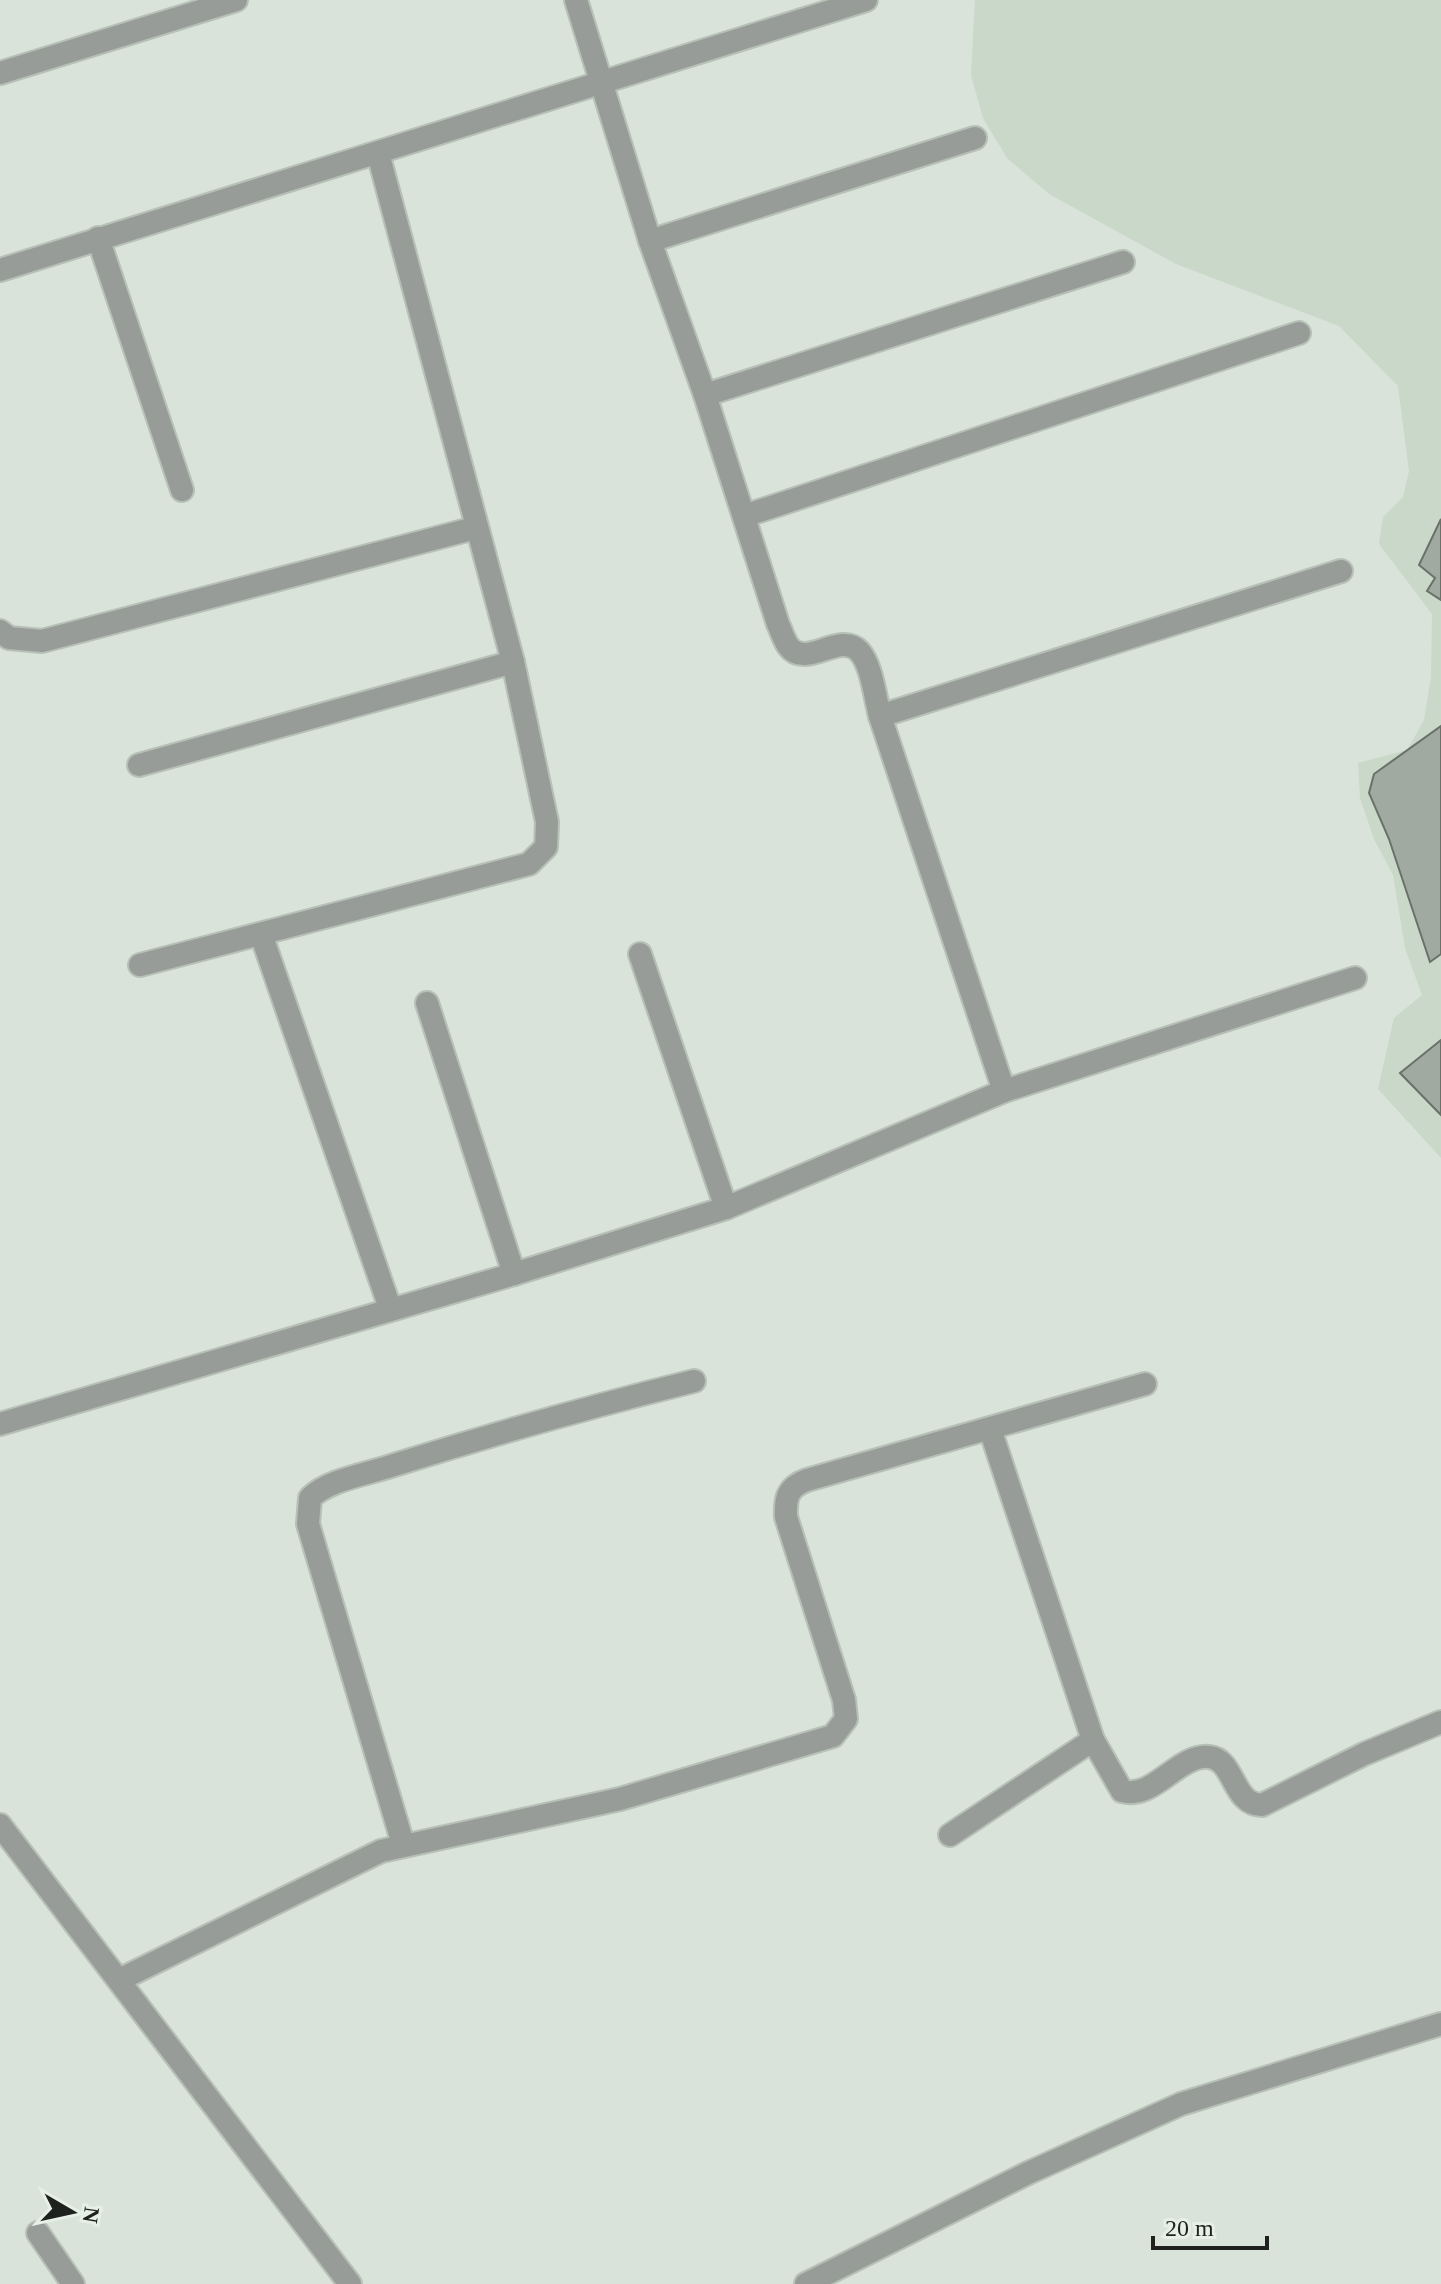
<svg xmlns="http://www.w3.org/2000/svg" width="1441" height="2284" font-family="Georgia,serif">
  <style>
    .built { fill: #c9d8c9 }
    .building { fill: #a1aaa1; stroke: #697168; stroke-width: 2 }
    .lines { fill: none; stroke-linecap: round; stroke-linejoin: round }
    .minor-casing { stroke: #b7c0b7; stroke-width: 26 }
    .tertiary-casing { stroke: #b7c0b7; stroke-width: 26 }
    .minor { stroke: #989c98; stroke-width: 22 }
    .tertiary { stroke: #989c98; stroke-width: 22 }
  </style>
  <rect width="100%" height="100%" fill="#d9e3d9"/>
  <polygon class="built" points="975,0 1441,0 1441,1158 1378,1089 1394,1018 1422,995 1405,948 1393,875 1374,839 1360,798 1358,763 1407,750 1424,720 1431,677 1432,614 1379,544 1383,517 1403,497 1409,471 1398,386 1339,326 1176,264 1049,194 1007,158 983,118 971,75"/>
  <g class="building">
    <polygon points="1441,519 1441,600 1427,591 1435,578 1419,565"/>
    <polygon points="1441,726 1441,954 1430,962 1389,839 1369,793 1374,774"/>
    <polygon points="1441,1040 1441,1115 1400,1073"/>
  </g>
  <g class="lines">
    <g class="minor-casing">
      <g id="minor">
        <path d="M576 0 650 241 705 395 778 624C781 630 784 641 789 647 806 669 840 631 859 651 872 665 875 698 880 716L1004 1091"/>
        <polyline points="0,73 236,0"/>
        <polyline points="98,238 182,490"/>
        <polyline points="650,241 975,138"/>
        <polyline points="0,270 866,0"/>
        <polyline points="705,395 1123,262"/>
        <polyline points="744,516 1299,333"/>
        <polyline points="0,631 9,638 42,641 475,528"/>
        <polyline points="880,716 1341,571"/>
        <polyline points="139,765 513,662"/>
        <polyline points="261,934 390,1308"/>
        <polyline points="640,954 726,1208"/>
        <polyline points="140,965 529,864 546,847 547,822 513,662 378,153"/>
        <polyline points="427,1003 514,1274"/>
        <polyline points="0,1424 514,1274 726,1208 1004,1091 1355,978"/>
        <path d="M990 1429 1093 1740 1122 1791C1154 1800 1178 1754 1209 1757 1235 1759 1232 1805 1262 1805L1364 1754 1441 1722"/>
        <polyline points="950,1835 1093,1740"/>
        <path d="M403 1844 308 1524 310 1498C329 1479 369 1474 394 1465 493 1434 593 1406 694 1381"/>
        <path d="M119 1980 381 1851 620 1799 833 1736 846 1719 844 1700 786 1517C785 1497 788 1487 807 1480L1145 1384"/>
        <polyline points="38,2233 73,2284"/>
        <polyline points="806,2284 1028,2173 1181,2104 1441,2024"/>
      </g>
    </g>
    <g class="tertiary-casing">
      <polyline id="tertiary" points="0,1825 350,2284"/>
    </g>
    <use href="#minor" class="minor"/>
    <use href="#tertiary" class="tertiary"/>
  </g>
  <g transform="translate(72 2212) rotate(99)" stroke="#e6f0e6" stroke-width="6" paint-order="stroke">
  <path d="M0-6L14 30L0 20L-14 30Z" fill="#1e211e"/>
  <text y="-12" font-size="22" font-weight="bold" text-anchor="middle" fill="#1e211e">N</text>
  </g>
  <path d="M1153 2236v12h114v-12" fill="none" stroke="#1e211e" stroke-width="4"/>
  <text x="1165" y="2236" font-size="24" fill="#1e211e" stroke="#e6f0e6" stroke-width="6" paint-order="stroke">20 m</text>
</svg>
